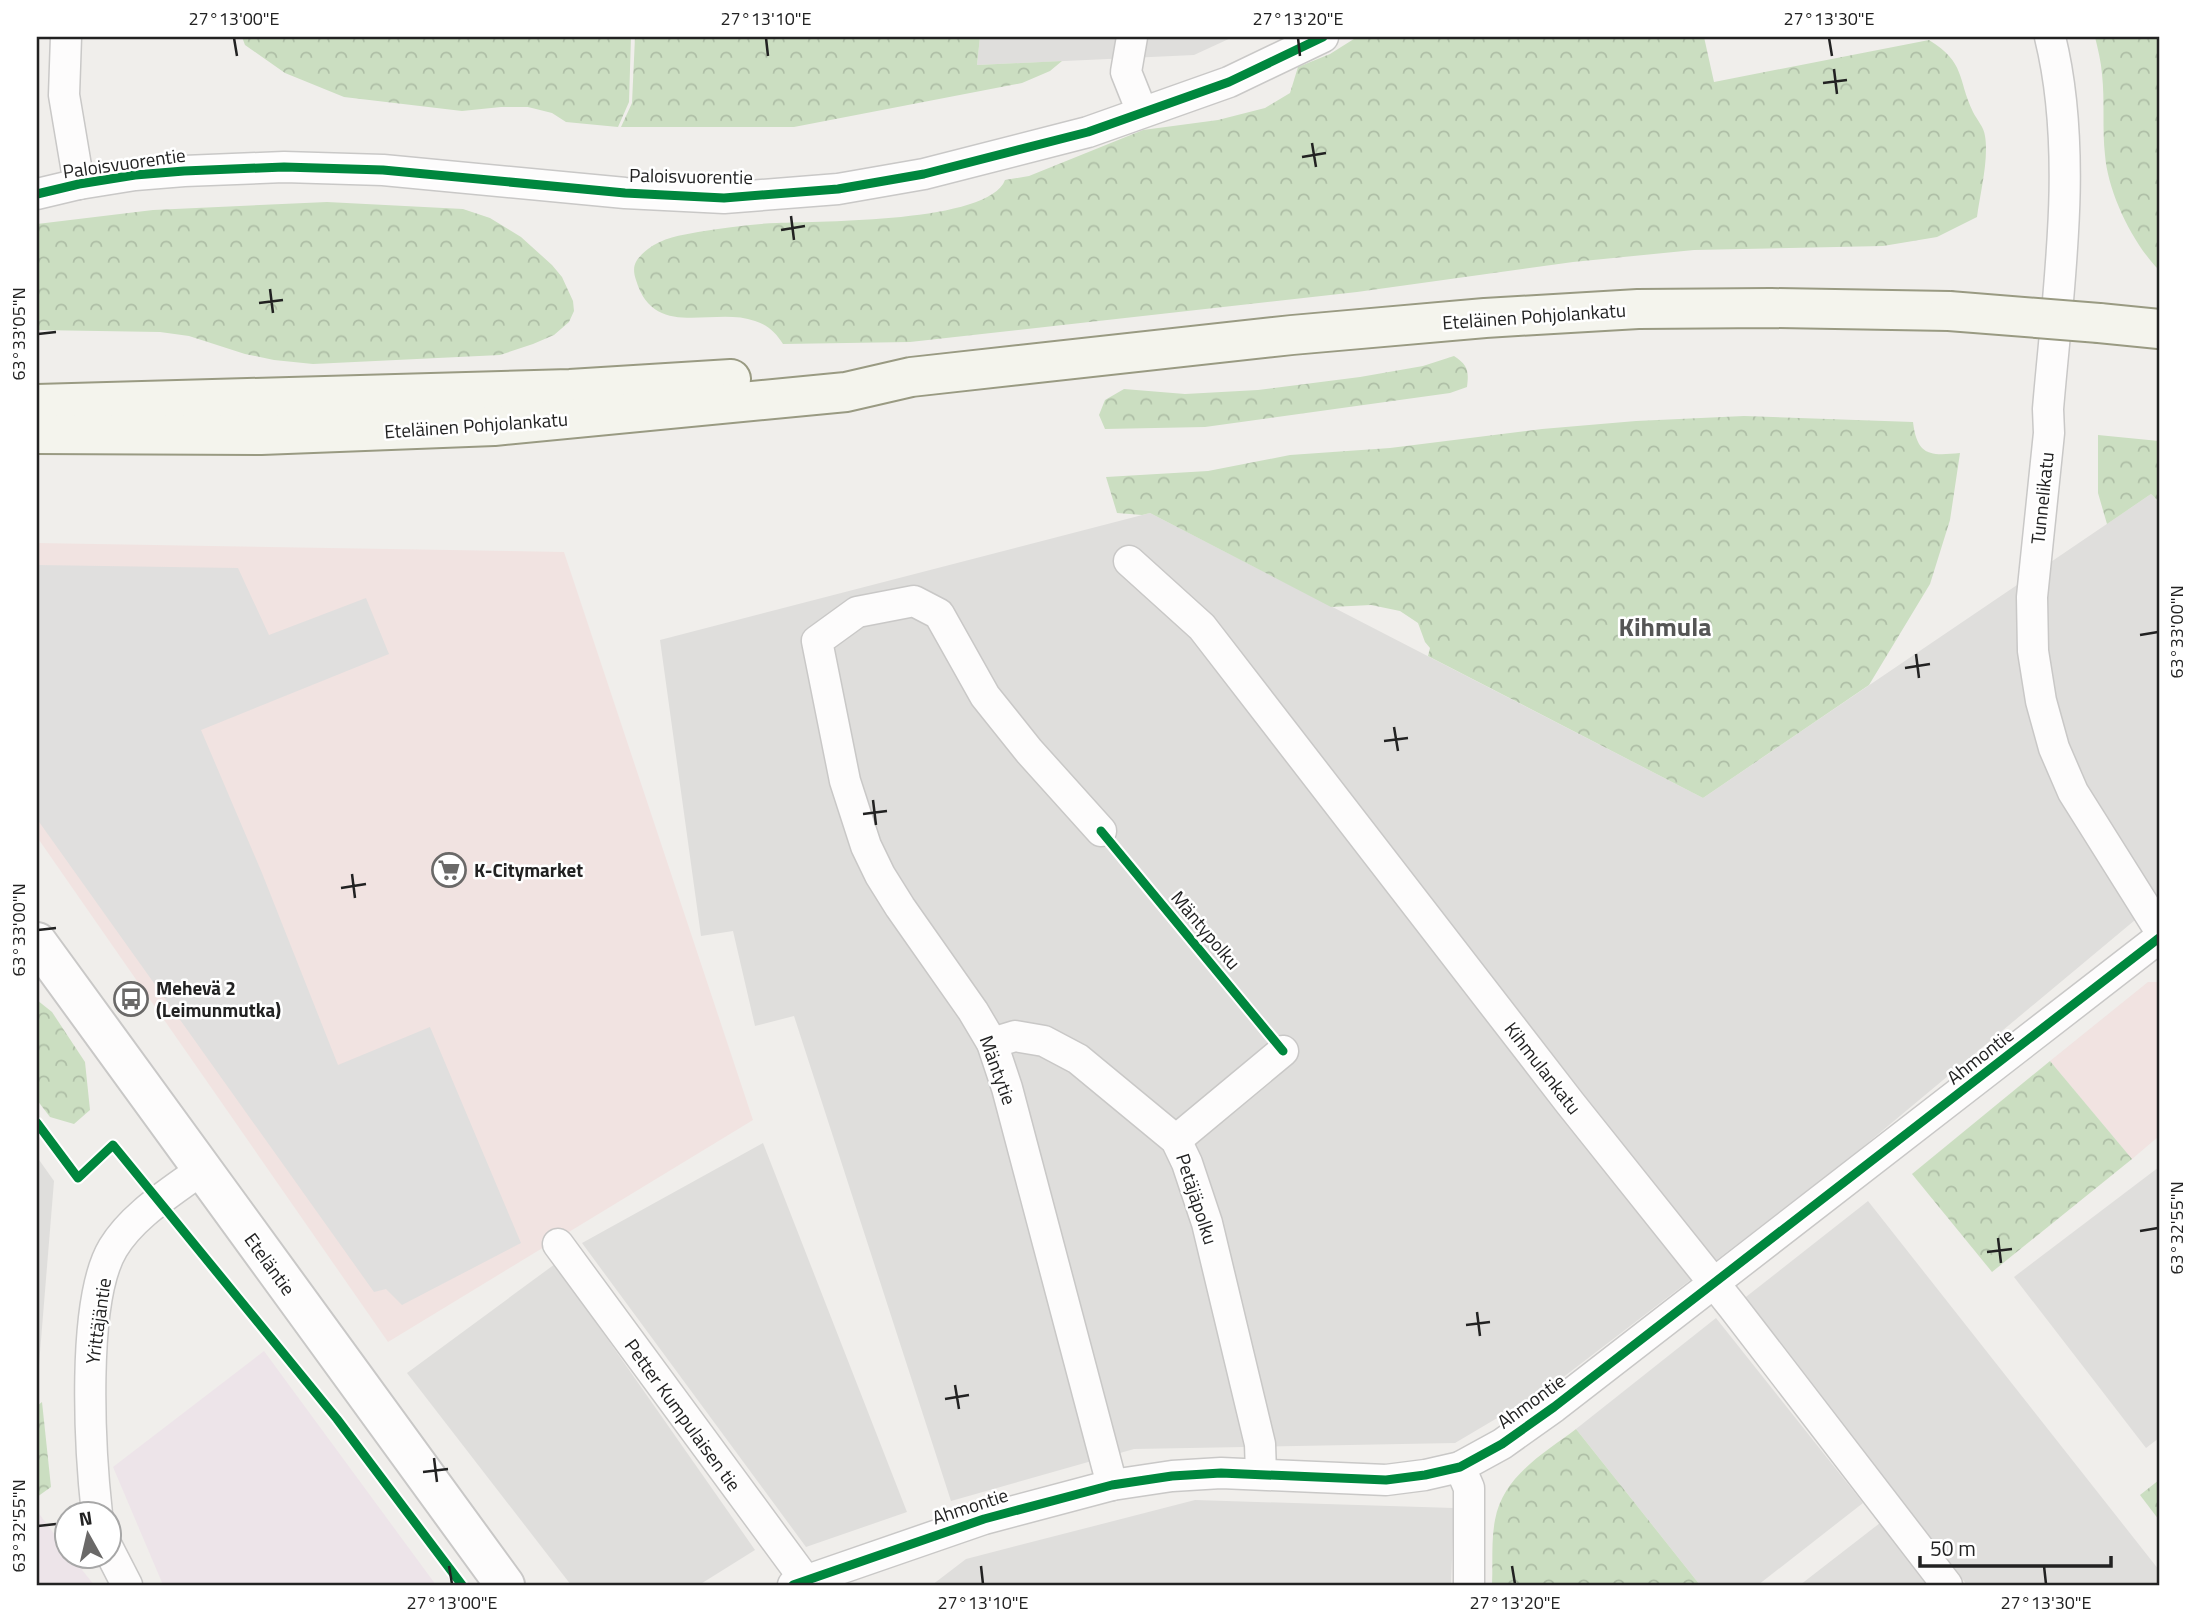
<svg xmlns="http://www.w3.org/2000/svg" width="2196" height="1622" font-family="'Titillium Web',sans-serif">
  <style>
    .residential { fill: #dfdedc }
    .commercial { fill: #f1e3e1 }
    .industrial { fill: #ede4e9 }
    .forest { fill: url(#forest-crowns) }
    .parking { fill: #e0dfde }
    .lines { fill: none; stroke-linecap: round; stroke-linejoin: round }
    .minor-casing { stroke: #c9c8c7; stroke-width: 33 }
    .tertiary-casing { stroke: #c9c8c7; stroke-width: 42 }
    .secondary-casing { stroke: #999a82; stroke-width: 42 }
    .minor { stroke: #fdfcfc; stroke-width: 30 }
    .tertiary { stroke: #fdfcfc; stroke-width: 38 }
    .secondary { stroke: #f4f4ed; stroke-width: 38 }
    .secondary-bridge-casing { stroke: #999a82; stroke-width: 42; stroke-linecap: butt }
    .secondary-bridge { stroke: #f4f4ed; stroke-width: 38 }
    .cycleway-casing { stroke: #fff; stroke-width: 13 }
    .cycleway { stroke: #00873e; stroke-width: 9 }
    .ticks { fill: none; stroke: #222; stroke-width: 2.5 }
    .labels { text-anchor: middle; stroke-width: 5; stroke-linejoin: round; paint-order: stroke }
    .street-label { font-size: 19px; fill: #222; stroke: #fff }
    .poi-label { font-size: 19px; font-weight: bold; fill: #222; stroke: #fff; text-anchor: start }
    .district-label { font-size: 26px; font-weight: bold; fill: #555; stroke: #fff }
    .neatline { fill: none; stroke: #222; stroke-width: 2.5 }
    .ticks-label { font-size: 18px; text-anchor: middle; fill: #222 }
  </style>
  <defs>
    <pattern id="forest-crowns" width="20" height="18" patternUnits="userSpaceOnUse" patternTransform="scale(1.75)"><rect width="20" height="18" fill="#cbdec1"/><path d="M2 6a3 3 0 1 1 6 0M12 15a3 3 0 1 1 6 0" fill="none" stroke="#aebea6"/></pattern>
  </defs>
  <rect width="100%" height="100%" fill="#f0eeeb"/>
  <g class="residential">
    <polygon points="980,37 1233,37 1194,55 977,65"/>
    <polygon points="2151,494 2159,503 2159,900 1846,1161 1553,1385 1455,1443 1134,1449 951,1501 794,1016 755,1026 733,931 701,936 660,640 1150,513 1703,798"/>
    <polygon points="763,1143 907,1512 806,1547 582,1243"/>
    <polygon points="37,1157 54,1181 37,1389"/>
    <polygon points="2159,1167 2159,1438 2146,1448 2014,1277"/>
    <polygon points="1868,1201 2159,1570 2159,1585 1967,1585 1742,1300"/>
    <polygon points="555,1264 755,1550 699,1585 571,1585 407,1373"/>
    <polygon points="1716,1318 1863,1503 1758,1585 1700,1585 1576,1429"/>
    <polygon points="1195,1500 1454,1508 1451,1585 932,1585 966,1559"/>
    <polygon points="1880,1523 1929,1585 1800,1585"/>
  </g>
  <g class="commercial">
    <polygon points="37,543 564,552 753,1120 388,1342 37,837"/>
    <polygon points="2148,982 2159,982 2159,1136 2132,1159 2050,1061"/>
  </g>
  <g class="industrial">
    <polygon points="264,1351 436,1585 163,1585 113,1467"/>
    <polygon points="37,1511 66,1550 66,1556 71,1556 94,1585 37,1585"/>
  </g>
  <g class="forest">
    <polygon points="242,37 631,37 629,102 618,127 566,122 552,113 528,107 501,107 462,111 344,97 285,73 245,45"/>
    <polygon points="635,37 980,37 977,65 1062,61 1050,71 1022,83 794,127 621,127 632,103"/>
    <path d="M1357 37H1704L1714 82 1929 40C1966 63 1957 78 1973 112 1977 120 1984 127 1985 136 1989 159 1980 194 1977 217L1937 237 1883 246 1694 250 1573 262 1357 292 910 342 783 344C776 333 768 325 755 321 713 306 654 341 636 280 631 265 636 259 648 249 662 238 681 235 698 232 724 228 750 224 777 223 820 221 989 223 1005 180L1029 176 1143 130 1218 120 1265 108 1290 93 1298 67 1330 54Z"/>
    <path d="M2095 37H2159V270C2133 244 2108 193 2105 155 2102 128 2105 101 2102 74 2101 62 2098 49 2095 37Z"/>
    <polygon points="327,202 463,209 490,218 521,237 552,265 562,277 573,301 574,311 569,322 554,335 533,344 500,355 313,364 274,360 245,354 189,336 160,332 37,330 37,224 153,210"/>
    <path d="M1454 356C1468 365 1469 371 1467 387L1450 393 1205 427 1105 429 1099 415 1105 400 1124 389 1185 394 1258 390 1360 377 1423 366Z"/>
    <path d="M1744 416 1913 422C1917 456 1930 456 1960 453L1950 520 1930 584 1869 685 1703 798 1428 656 1430 648 1425 642 1418 623 1400 611 1371 605 1331 607 1150 513 1142 515 1117 513 1106 477 1208 471 1290 455 1390 448 1542 429 1636 421Z"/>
    <polygon points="2098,435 2159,441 2159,502 2151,494 2107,524 2098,493"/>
    <polygon points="37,1000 52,1012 85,1062 90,1110 74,1124 50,1117 37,1100"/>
    <polygon points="2050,1061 2132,1159 1992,1272 1912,1174"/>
    <polygon points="42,1402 51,1487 37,1497 37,1406"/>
    <path d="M1576 1429 1700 1585H1492C1493 1564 1491 1540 1495 1520 1503 1476 1543 1454 1576 1429Z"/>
    <polygon points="2159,1480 2159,1520 2140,1495"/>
  </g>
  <polygon class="parking" points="37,565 238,568 269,635 366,598 389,654 201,730 262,873 338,1065 430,1027 521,1243 402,1305 386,1289 374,1292 37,819"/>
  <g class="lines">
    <g class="minor-casing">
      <g id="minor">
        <polyline points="66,37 64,95 79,184"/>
        <polyline points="1132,37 1126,72 1142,112"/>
        <path d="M2050 37C2079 154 2058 290 2048 409L2049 433 2032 597 2033 651 2041 701 2054 748 2073 792 2159 929"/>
        <polyline points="37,194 79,184 135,175 184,171 284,167 383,170 625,193 724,198 838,189 924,174 1088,132 1229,82 1323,37"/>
        <polyline points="1129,561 1202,627 1570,1103 1733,1307 1947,1585"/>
        <polyline points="1101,831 1029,751 985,696 939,614 914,601 857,612 817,641 845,781 866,846 880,875 900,907 973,1011 992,1043 1007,1088 1112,1485"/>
        <polyline points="992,1043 1015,1036 1044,1041 1078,1059 1176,1140 1187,1163 1207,1223 1260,1444 1261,1473"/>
        <polyline points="1176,1140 1283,1051"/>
        <polyline points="558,1244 809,1585"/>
        <polyline points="1460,1467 1469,1488 1469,1585"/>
        <path d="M97 1514C90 1451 81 1301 113 1248 133 1215 170 1193 201 1170"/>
        <polyline points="108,1548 127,1585"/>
        <polyline points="793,1585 984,1519 1112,1485 1172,1476 1221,1473 1386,1480 1425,1475 1460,1467 1502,1444 1554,1407 2159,938"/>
      </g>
    </g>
    <g class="tertiary-casing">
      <polyline id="tertiary" points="37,942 505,1585"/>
    </g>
    <g class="secondary-casing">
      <g id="secondary">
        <polyline points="2099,323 2159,329"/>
        <polyline points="37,404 570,389 731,379"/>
        <polyline points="37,434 261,435 494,426 846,392 911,377 1292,335 1485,318 1638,309 1771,308 1949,311"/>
      </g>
    </g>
    <use href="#minor" class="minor"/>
    <use href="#tertiary" class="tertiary"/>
    <use href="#secondary" class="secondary"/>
    <g class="secondary-bridge-casing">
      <polyline id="secondary-bridge" points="1949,311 2099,323"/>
    </g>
    <use href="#secondary-bridge" class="secondary-bridge"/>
    <g class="cycleway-casing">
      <g id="cycleway">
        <polyline points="37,194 79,184 135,175 184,171 284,167 383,170 625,193 724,198 838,189 924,174 1088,132 1229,82 1323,37"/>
        <polyline points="1101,831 1283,1051"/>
        <polyline points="37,1123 78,1178 113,1145 337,1419 462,1585"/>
        <polyline points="793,1585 984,1519 1112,1485 1172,1476 1221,1473 1386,1480 1425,1475 1460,1467 1502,1444 1554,1407 2159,938"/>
      </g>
    </g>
    <use href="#cycleway" class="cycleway"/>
  </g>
  <path class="ticks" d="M234 38 237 56M766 38 768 56M1298 38 1300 56M1829 38 1832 56M1834 69 1837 94M1823 83 1847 80M1312 143 1316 167M1302 157 1326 153M791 216 794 240M781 230 805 226M270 289 273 313M259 303 283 300M38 334 56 332M2140 635 2158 632M1916 654 1919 678M1905 668 1930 664M1394 727 1398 751M1384 741 1408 738M873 800 876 825M863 814 887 811M352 874 355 898M341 888 366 884M38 930 56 928M2140 1231 2158 1228M1998 1238 2001 1263M1987 1252 2012 1249M1477 1312 1480 1336M1466 1325 1490 1322M955 1385 959 1409M945 1399 969 1395M434 1458 437 1482M423 1472 448 1469M38 1526 56 1524M449 1566 452 1584M981 1566 983 1584M1512 1566 1515 1584M2044 1566 2046 1584"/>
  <defs>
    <g id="supermarket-ring" transform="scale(1.75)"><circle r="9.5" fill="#fff" stroke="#6a6968" stroke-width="1.5"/><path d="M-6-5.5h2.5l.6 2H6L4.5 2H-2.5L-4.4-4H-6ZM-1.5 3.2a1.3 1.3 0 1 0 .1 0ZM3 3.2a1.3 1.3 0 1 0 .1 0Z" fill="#6a6968"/></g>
    <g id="bus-ring" transform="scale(1.75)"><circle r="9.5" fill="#fff" stroke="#6a6968" stroke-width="1.5"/><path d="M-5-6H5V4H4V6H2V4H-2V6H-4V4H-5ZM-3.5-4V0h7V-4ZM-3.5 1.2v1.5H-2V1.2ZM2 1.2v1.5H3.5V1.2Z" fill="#6a6968"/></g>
  </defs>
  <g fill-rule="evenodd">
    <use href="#supermarket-ring" x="449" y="870"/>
    <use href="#bus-ring" x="131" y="999"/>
  </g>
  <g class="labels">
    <g class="street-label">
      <text transform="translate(124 163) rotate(-8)" y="7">Paloisvuorentie</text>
      <text transform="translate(691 176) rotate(1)" y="7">Paloisvuorentie</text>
      <text transform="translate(1534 316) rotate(-4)" y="7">Eteläinen Pohjolankatu</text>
      <text transform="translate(476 425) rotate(-4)" y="7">Eteläinen Pohjolankatu</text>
      <text transform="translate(2042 498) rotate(-84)" y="7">Tunnelikatu</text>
      <text transform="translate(1206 930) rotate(50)" y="7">Mäntypolku</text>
      <text transform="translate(1980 1056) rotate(-38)" y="7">Ahmontie</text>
      <text transform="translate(1543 1068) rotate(52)" y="7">Kihmulankatu</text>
      <text transform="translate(998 1070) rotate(70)" y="7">Mäntytie</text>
      <text transform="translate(1197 1199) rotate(72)" y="7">Petäjäpolku</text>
      <text transform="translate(270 1264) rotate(54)" y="7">Eteläntie</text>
      <text transform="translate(98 1321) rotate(-82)" y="7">Yrittäjäntie</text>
      <text transform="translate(1531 1401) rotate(-36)" y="7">Ahmontie</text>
      <text transform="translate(683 1415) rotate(54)" y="7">Petter Kumpulaisen tie</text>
      <text transform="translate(970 1506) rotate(-18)" y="7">Ahmontie</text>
    </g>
    <g class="poi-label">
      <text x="474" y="877">K-Citymarket</text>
      <text x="156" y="995">Mehevä 2<tspan x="156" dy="22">(Leimunmutka)</tspan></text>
    </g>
    <g class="district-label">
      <text x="1665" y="636">Kihmula</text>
    </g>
  </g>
  <rect width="2196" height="1622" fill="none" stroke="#ffffff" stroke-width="77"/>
  <g transform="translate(88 1535) rotate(352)"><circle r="33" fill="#ffffff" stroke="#a7a7a7" stroke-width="2"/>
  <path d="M0-5L12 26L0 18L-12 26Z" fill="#6a6968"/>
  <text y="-10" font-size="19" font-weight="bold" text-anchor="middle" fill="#222222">N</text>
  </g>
  <path d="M1920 1556v10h191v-10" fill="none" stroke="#222222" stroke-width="3.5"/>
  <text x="1930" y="1556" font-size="21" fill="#222222" stroke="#ffffff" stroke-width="5" paint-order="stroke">50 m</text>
  <rect x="38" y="38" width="2120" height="1546" class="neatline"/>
  <g class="ticks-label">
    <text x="234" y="25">27°13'00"E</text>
    <text x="766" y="25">27°13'10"E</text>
    <text x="1298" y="25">27°13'20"E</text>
    <text x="1829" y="25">27°13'30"E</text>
    <text transform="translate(19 334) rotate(-90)" y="6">63°33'05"N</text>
    <text transform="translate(2177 632) rotate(-90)" y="6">63°33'00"N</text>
    <text transform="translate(19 930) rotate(-90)" y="6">63°33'00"N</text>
    <text transform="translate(2177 1228) rotate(-90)" y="6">63°32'55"N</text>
    <text transform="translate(19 1526) rotate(-90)" y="6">63°32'55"N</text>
    <text x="452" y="1609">27°13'00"E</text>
    <text x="983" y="1609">27°13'10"E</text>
    <text x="1515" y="1609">27°13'20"E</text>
    <text x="2046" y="1609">27°13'30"E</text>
  </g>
</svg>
